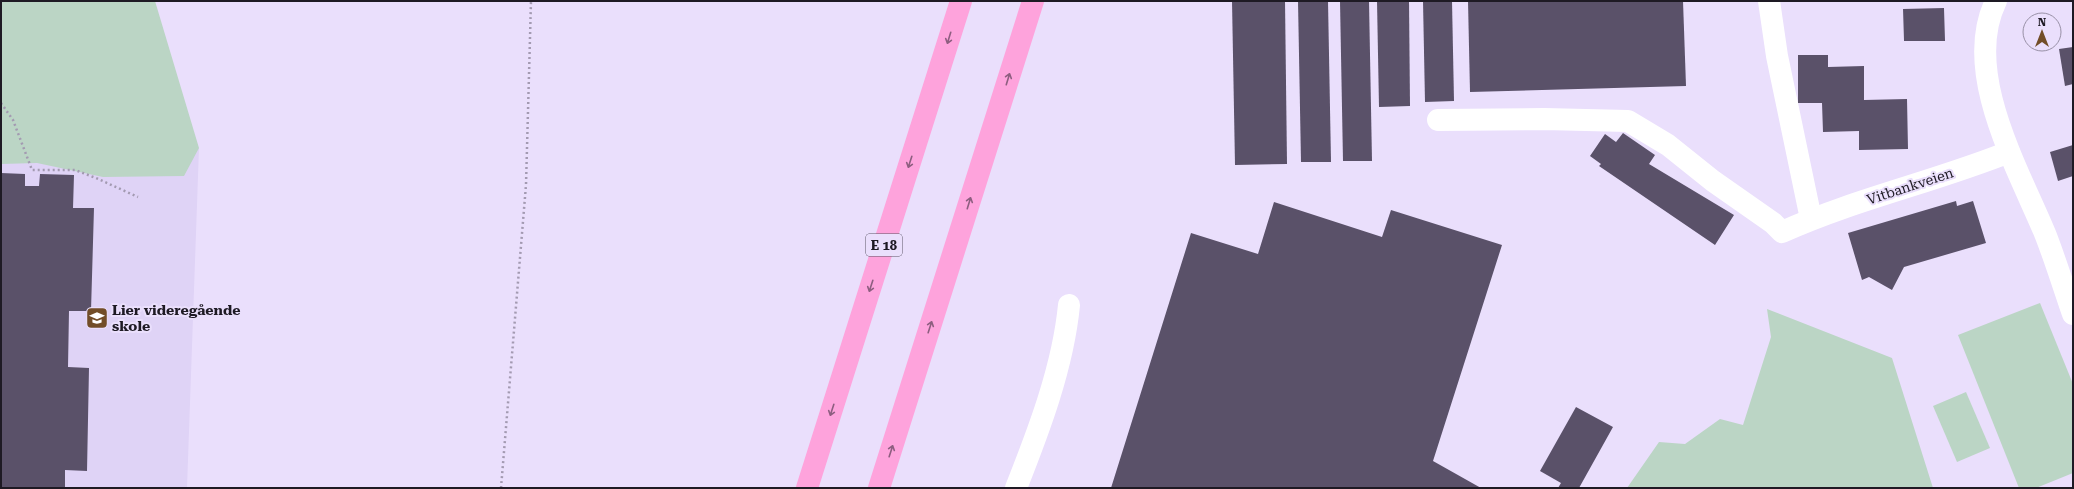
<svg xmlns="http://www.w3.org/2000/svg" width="2074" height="489" font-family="'Roboto Serif',serif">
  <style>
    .built { fill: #dfd3f6 }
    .green { fill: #bbd5c5 }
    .building { fill: #5a5169 }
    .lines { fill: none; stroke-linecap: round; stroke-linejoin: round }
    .path { stroke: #a39ab1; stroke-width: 2.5; stroke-dasharray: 2 3; stroke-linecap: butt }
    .minor { stroke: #fff; stroke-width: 22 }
    .highway { stroke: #fea3dc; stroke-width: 22 }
    .oneway { stroke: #8e5e80 }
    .labels { text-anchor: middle; stroke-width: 4; stroke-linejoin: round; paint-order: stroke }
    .shield { fill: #eadffc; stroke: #5b5565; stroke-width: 1 }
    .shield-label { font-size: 13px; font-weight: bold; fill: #1e1a24 }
    .street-label { font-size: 14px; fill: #1e1a24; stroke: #eadffc }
    .poi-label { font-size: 14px; font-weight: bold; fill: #1e1a24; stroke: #eadffc; text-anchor: start }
  </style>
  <rect width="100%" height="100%" fill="#eadffc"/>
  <polygon class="built" points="1,120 199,148 187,488 1,488"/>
  <g class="green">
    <polygon points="1,1 155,1 199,148 184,176 103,177 37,163 1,164"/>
    <polygon points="2040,303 2073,384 2073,473 2036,488 2019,488 1958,335"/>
    <polygon points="1767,309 1892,358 1933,488 1627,488 1659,442 1685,444 1720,419 1743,425 1771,337"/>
    <polygon points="1966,392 1990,448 1957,462 1933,406"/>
  </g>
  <g class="building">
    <polygon points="1232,1 1285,1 1287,164 1235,165"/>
    <polygon points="1298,1 1328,1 1331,162 1301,162"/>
    <polygon points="1340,1 1369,1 1372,161 1343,161"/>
    <polygon points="1377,1 1409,1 1410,106 1379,107"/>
    <polygon points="1423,1 1452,1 1454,101 1425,102"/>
    <polygon points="1468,1 1683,1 1686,86 1470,92"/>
    <polygon points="1944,8 1945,41 1904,41 1903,9"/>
    <polygon points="2073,47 2073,84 2065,86 2059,49"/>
    <polygon points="1798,55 1828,55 1828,67 1864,66 1864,100 1907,99 1908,149 1859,150 1859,131 1823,132 1822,103 1798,103"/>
    <polygon points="1623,133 1655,155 1649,164 1734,215 1715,245 1599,166 1601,164 1590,156 1605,134 1616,142"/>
    <polygon points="2073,145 2073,176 2058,181 2050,152"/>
    <polygon points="1,173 25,174 25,186 39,186 40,174 74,175 73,208 94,208 91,311 69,311 68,367 89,368 87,471 65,470 65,488 1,488"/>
    <polygon points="1956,201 1957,206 1973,201 1986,243 1904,267 1892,290 1869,277 1862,280 1848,233"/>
    <polygon points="1274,202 1382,237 1391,210 1502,245 1433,461 1481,488 1111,488 1191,233 1258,254"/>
    <polygon points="1576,407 1613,427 1579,488 1558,488 1561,483 1540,471"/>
  </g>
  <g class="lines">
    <g class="path">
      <polyline points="1,103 13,120 32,170 75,170 96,178 138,197"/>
      <polyline points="501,488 526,185 531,1"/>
    </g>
    <g class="minor">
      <polyline points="1769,1 1777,56 1811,219"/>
      <path d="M1996 1C1961 72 2019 170 2046 236 2056 262 2064 288 2073 314"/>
      <path d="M1438 120 1544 119 1628 121 1668 145 1713 181 1773 223 1782 232C1855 199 1934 182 2009 152"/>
      <path d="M1016 488C1039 430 1063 367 1069 305"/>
    </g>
    <g class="highway">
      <polyline points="807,488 961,1"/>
      <polyline points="879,488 1033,1"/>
    </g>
  </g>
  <defs><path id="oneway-shaft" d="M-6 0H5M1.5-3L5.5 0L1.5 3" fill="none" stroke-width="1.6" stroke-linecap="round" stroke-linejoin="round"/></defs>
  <g class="oneway">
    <use href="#oneway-shaft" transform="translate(949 38) rotate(107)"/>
    <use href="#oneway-shaft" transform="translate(1008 79) rotate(-73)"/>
    <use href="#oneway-shaft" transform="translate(910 162) rotate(108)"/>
    <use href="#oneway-shaft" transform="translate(969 203) rotate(-73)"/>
    <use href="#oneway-shaft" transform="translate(871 286) rotate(108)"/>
    <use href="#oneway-shaft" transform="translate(930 327) rotate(-72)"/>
    <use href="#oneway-shaft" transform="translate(832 410) rotate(108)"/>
    <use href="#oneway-shaft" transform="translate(891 451) rotate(-72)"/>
  </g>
  <defs>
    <g id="school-square" transform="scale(1.15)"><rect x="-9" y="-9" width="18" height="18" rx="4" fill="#724d28" stroke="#eadffc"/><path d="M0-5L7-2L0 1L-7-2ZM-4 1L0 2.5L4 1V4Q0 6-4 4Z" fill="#fff"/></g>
  </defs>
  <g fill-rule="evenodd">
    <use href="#school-square" x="97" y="318"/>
  </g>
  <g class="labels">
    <rect class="shield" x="866" y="234" width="36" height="22" rx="3"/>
    <g class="shield-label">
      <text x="884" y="250">E 18</text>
    </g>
    <g class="street-label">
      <text transform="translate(1910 186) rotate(-18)" y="5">Vitbankveien</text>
    </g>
    <g class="poi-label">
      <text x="112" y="315">Lier videregående<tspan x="112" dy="16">skole</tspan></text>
    </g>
  </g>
  <rect width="2074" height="489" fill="none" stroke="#1e1a24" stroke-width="4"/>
  <g transform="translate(2042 32)"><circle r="19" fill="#eadffc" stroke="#9890a6"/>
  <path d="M0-3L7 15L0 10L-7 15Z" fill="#724d28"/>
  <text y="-6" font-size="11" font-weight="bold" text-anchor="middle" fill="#1e1a24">N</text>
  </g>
</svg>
